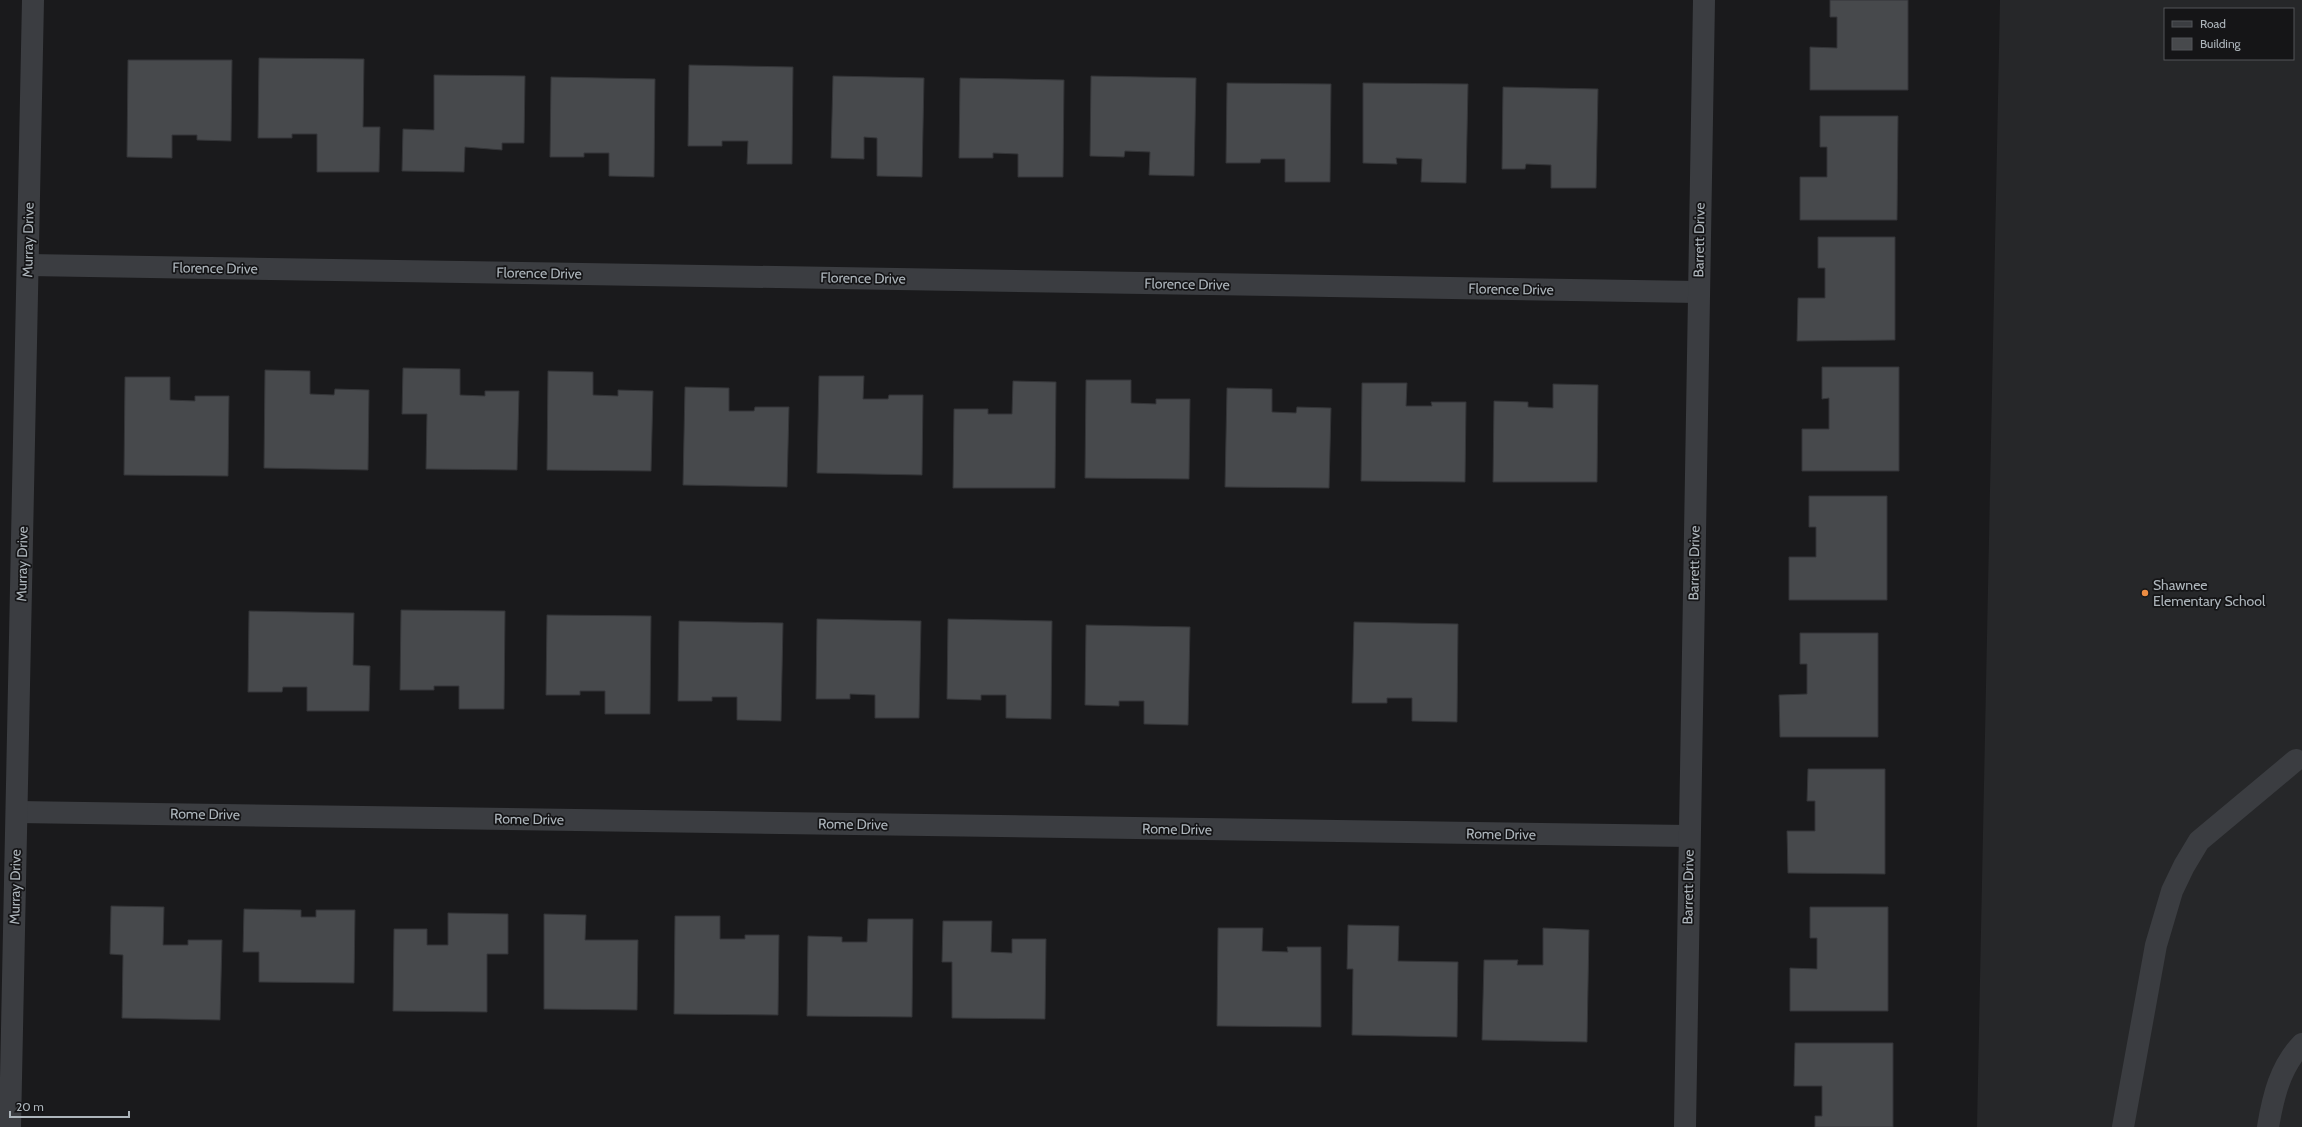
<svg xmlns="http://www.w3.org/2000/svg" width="2302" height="1127" font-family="Cabin,sans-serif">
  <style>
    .built { fill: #262729; fill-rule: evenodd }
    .building { fill: #47494c; stroke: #343538 }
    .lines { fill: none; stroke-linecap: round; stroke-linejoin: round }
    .service { stroke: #3b3d41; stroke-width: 22 }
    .minor { stroke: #3b3d41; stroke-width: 22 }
    .poi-dot { fill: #ec8c42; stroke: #151517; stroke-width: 1.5 }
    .labels { text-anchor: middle; stroke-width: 3.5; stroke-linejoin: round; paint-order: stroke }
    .street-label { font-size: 14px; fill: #adb5bb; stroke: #151517 }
    .poi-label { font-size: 14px; fill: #adb5bb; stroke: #151517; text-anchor: start }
  </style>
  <rect width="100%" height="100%" fill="#1a1a1c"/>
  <path class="built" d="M2000 0H2302V1127H1977ZM2165 9H2293V59H2165Z"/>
  <g class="building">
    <polygon points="1830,0 1908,0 1908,90 1810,90 1810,47 1837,48 1837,17 1830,17"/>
    <polygon points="259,58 364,59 363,127 380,127 379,172 317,172 317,134 292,134 292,138 258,138"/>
    <polygon points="128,60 232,60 231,141 197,140 197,135 172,135 172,158 127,157"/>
    <polygon points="689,65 793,67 792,164 747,164 748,141 722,141 722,146 688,146"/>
    <polygon points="434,75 525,76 524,143 502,143 502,150 465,147 464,172 402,171 403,129 434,130"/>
    <polygon points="833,76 924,78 922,177 877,176 877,138 864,137 864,159 831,158"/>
    <polygon points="1091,76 1196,78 1194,176 1149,175 1150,152 1125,151 1124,157 1090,156"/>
    <polygon points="551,77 655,79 654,177 609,176 609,153 584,153 584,157 550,157"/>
    <polygon points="960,78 1064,80 1063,177 1018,177 1018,154 993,153 993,158 959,158"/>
    <polygon points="1227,83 1331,84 1330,182 1285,182 1285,159 1261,159 1260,163 1226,163"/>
    <polygon points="1363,83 1468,84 1466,183 1421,182 1422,159 1396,158 1397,164 1363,163"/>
    <polygon points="1503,87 1598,89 1596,188 1551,188 1551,165 1526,164 1525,169 1502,169"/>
    <polygon points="1820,116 1898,116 1897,220 1800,220 1800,177 1827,177 1827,147 1820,147"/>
    <polygon points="1818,237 1895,237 1895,340 1797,341 1798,298 1825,298 1825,268 1818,268"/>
    <polygon points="1822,367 1899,367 1899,471 1802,471 1802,429 1829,429 1829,398 1822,399"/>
    <polygon points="403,368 460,369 460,395 485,396 485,391 519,391 517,470 426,469 427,414 402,414"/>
    <polygon points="265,370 310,371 310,394 334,395 335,389 369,390 368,470 264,468"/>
    <polygon points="548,371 593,372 593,395 618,396 618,390 653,391 651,471 547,470"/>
    <polygon points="819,376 864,376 863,399 888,399 889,395 923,395 922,475 817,473"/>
    <polygon points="125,377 170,377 170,400 195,401 195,396 229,396 228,476 124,475"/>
    <polygon points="1086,380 1131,380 1131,403 1156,404 1156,399 1190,399 1189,479 1085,478"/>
    <polygon points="1013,381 1056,382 1055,488 953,488 954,409 988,409 988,414 1012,414"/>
    <polygon points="1362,383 1407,383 1406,406 1432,406 1431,402 1466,402 1465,482 1361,481"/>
    <polygon points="1553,384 1598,385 1597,482 1493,482 1494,401 1528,402 1528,407 1553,408"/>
    <polygon points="685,387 729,388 729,411 754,411 755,407 789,407 787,487 683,485"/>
    <polygon points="1227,388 1272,389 1272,412 1296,413 1297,407 1331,408 1329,488 1225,487"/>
    <polygon points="1809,496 1887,496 1887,600 1789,600 1789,557 1816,557 1816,527 1809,527"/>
    <polygon points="401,610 505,611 504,709 459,709 459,686 434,686 434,690 400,690"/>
    <polygon points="249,611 354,613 353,665 370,666 369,711 307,711 307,687 283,687 282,692 248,692"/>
    <polygon points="547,615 651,616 650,714 605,714 605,691 580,691 580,695 546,695"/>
    <polygon points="817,619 921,621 919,718 875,718 875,695 850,694 850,699 816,699"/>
    <polygon points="948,619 1052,621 1051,719 1006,718 1006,695 981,695 981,700 947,699"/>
    <polygon points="679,621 783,623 781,721 737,720 737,697 712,697 712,701 678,701"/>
    <polygon points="1354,622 1458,624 1457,722 1412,721 1412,698 1387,698 1387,703 1352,703"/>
    <polygon points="1086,625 1190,627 1188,725 1144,724 1144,701 1119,701 1119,706 1085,705"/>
    <polygon points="1800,633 1878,633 1878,737 1780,737 1779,695 1807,694 1807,664 1800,664"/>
    <polygon points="1808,769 1885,769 1885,874 1788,873 1787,831 1815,831 1815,801 1807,801"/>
    <polygon points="111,906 164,907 163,945 188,945 188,940 222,940 220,1020 122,1018 123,955 110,954"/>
    <polygon points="1810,907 1888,907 1888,1011 1790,1011 1790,968 1817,969 1817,938 1810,938"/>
    <polygon points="244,909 301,910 301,917 316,917 316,910 355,910 354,983 259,982 259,952 243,952"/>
    <polygon points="448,913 508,914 508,954 487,954 487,1012 393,1011 394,929 427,929 427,945 448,945"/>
    <polygon points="544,914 586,915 585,940 638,940 637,1010 544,1009"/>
    <polygon points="675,916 720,916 720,939 745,939 745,935 779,935 778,1015 674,1014"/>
    <polygon points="868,919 913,919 912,1017 807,1016 808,936 842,937 842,942 867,942"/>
    <polygon points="943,921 992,921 991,952 1012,953 1012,939 1046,939 1045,1019 952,1018 952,962 942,962"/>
    <polygon points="1348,925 1399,926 1398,961 1458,962 1457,1037 1352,1035 1353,969 1347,969"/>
    <polygon points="1218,928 1263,928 1262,951 1288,952 1287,947 1321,947 1321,1027 1217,1026"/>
    <polygon points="1543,928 1589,930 1587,1042 1482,1040 1484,960 1518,960 1517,965 1543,965"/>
    <polygon points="1795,1043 1893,1043 1893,1127 1815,1127 1815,1116 1822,1116 1822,1086 1794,1086"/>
  </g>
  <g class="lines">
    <g class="service">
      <polyline points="2123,1127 2156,945 2172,891 2184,866 2199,841 2296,760"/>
      <path d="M2268 1127C2273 1097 2280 1067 2302 1044"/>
    </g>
    <g class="minor">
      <polyline points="28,265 1698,292"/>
      <polyline points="17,812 1689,836"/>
      <polyline points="10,1127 33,0"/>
      <polyline points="1685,1127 1704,0"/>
    </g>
  </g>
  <circle class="poi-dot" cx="2145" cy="593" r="4"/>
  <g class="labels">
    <g class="street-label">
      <text transform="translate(28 240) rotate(-89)" y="5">Murray Drive</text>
      <text transform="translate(1699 240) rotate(-89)" y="5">Barrett Drive</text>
      <text transform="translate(215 268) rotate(1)" y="5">Florence Drive</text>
      <text transform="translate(539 273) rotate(1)" y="5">Florence Drive</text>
      <text transform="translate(863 278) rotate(1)" y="5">Florence Drive</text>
      <text transform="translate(1187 284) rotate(1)" y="5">Florence Drive</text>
      <text transform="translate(1511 289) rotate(1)" y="5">Florence Drive</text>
      <text transform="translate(1694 563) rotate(-89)" y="5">Barrett Drive</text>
      <text transform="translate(22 564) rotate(-89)" y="5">Murray Drive</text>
      <text transform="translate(205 814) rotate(1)" y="5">Rome Drive</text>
      <text transform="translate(529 819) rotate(1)" y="5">Rome Drive</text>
      <text transform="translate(853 824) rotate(1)" y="5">Rome Drive</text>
      <text transform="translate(1177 829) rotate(1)" y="5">Rome Drive</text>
      <text transform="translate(1501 834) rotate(1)" y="5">Rome Drive</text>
      <text transform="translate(15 887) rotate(-89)" y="5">Murray Drive</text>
      <text transform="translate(1688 887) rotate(-89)" y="5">Barrett Drive</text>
    </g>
    <g class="poi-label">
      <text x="2153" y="590">Shawnee<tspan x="2153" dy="16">Elementary School</tspan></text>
    </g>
  </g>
  <rect x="2164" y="8" width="130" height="52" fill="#151517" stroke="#525559"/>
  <rect x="2172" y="21" width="20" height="6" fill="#3b3d41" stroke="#525559"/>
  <text x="2200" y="28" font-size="12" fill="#adb5bb">Road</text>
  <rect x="2172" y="38" width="20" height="12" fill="#47494c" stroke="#525559"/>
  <text x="2200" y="48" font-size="12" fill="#adb5bb">Building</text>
  <path d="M10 1111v6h119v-6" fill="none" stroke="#adb5bb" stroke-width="2"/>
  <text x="16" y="1111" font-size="12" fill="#adb5bb" stroke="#151517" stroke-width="3" paint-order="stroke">20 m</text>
</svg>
